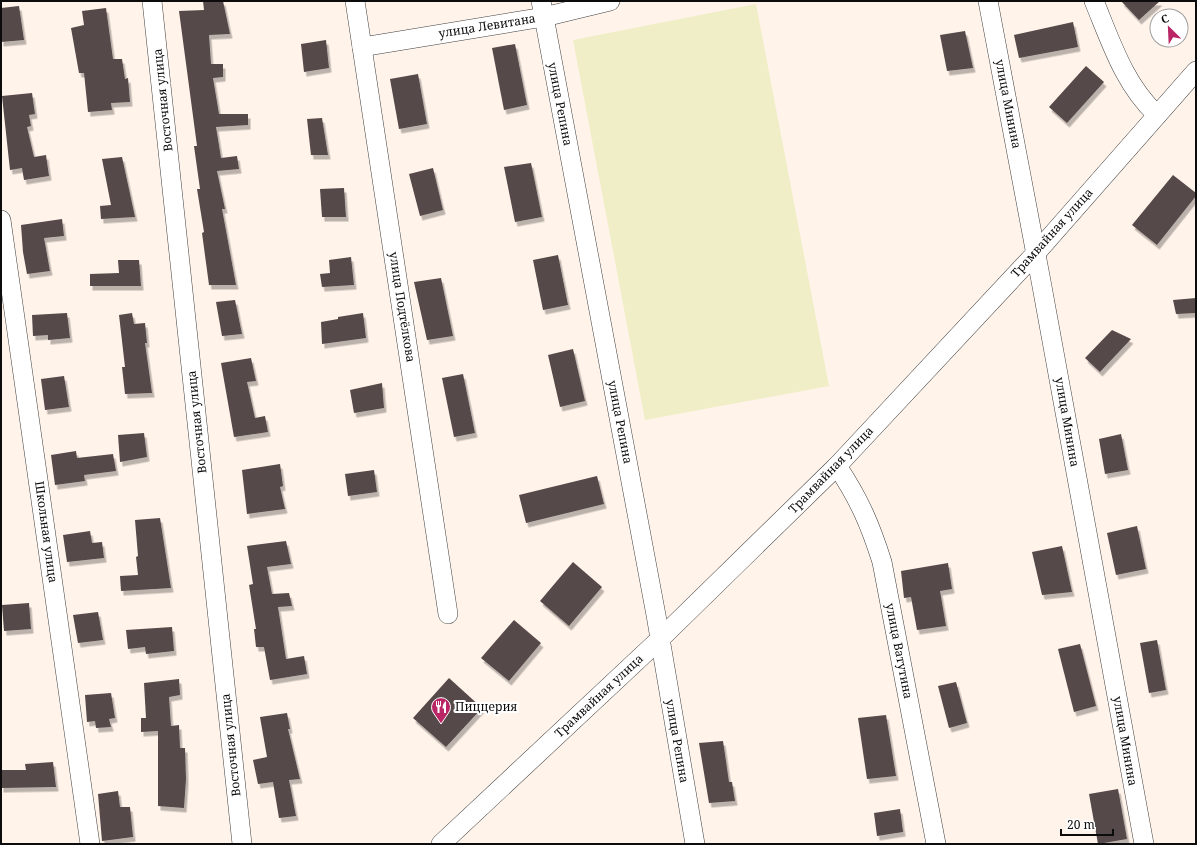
<svg xmlns="http://www.w3.org/2000/svg" width="1197" height="845" font-family="'Noto Serif',serif">
  <style>
    .pitch { fill: #f0eec7 }
    .building { fill: #544848; filter: url(#shadow) }
    .lines { fill: none; stroke-linecap: round; stroke-linejoin: round }
    .minor-casing { stroke: #3f3f3f; stroke-width: 20 }
    .minor { stroke: #fff; stroke-width: 19 }
    .labels { text-anchor: middle; stroke-width: 4; stroke-linejoin: round; paint-order: stroke }
    .street-label { font-size: 12px; fill: #0c0c0c; stroke: #fff }
    .poi-label { font-size: 12px; fill: #0c0c0c; stroke: #fff; text-anchor: start }
  </style>
  <defs>
    <filter id="shadow"><feDropShadow dx="2.5" dy="4.5" stdDeviation="0" flood-color="#0004"/></filter>
  </defs>
  <rect width="100%" height="100%" fill="#fff3ea"/>
  <polygon class="pitch" points="756,4 829,386 645,420 573,40"/>
  <g class="building">
    <polygon points="203,1 223,1 230,34 209,35 211,64 223,64 223,77 213,78 219,114 248,114 248,125 216,127 221,158 237,156 239,169 217,171 225,209 222,209 236,285 209,285 202,233 204,232 197,189 200,189 194,146 197,146 179,11 204,10"/>
    <polygon points="1121,1 1160,1 1139,20"/>
    <polygon points="19,6 24,40 1,42 1,8"/>
    <polygon points="106,8 113,59 122,59 125,79 128,78 130,102 111,103 112,110 88,112 84,73 79,73 71,28 84,25 82,11"/>
    <polygon points="1073,22 1078,47 1019,58 1014,35"/>
    <polygon points="965,31 973,68 947,71 940,35"/>
    <polygon points="326,40 329,68 304,72 301,44"/>
    <polygon points="515,44 527,105 504,110 492,48"/>
    <polygon points="1086,66 1104,82 1067,123 1049,107"/>
    <polygon points="418,74 427,124 399,129 390,79"/>
    <polygon points="32,93 35,114 29,115 31,126 27,127 34,157 46,155 49,176 24,180 22,168 10,170 2,96"/>
    <polygon points="322,118 328,155 311,155 307,119"/>
    <polygon points="122,157 135,217 101,219 100,206 111,205 102,159"/>
    <polygon points="531,163 542,217 515,222 504,167"/>
    <polygon points="433,168 443,210 420,216 409,174"/>
    <polygon points="1173,175 1196,193 1196,196 1157,245 1132,225"/>
    <polygon points="344,188 346,217 322,217 320,189"/>
    <polygon points="62,219 64,236 44,238 50,271 27,274 23,252 21,225"/>
    <polygon points="558,255 568,305 543,310 533,260"/>
    <polygon points="351,257 354,285 322,287 320,274 330,273 329,260"/>
    <polygon points="118,260 139,260 141,286 90,286 90,274 119,273"/>
    <polygon points="441,278 453,336 427,340 414,282"/>
    <polygon points="1196,298 1196,313 1176,314 1173,300"/>
    <polygon points="235,300 242,334 222,336 216,302"/>
    <polygon points="67,313 70,338 48,340 48,335 33,336 32,315"/>
    <polygon points="132,313 134,324 145,323 147,343 145,343 152,393 125,394 122,367 125,367 119,315"/>
    <polygon points="363,313 366,338 322,344 321,322 338,319 338,317"/>
    <polygon points="1112,330 1131,339 1100,372 1085,358"/>
    <polygon points="573,349 585,401 560,407 548,355"/>
    <polygon points="251,358 256,381 247,382 255,418 265,416 268,432 234,437 221,363"/>
    <polygon points="463,374 475,433 454,437 442,378"/>
    <polygon points="64,376 69,407 45,410 41,379"/>
    <polygon points="382,383 384,408 354,413 350,390"/>
    <polygon points="144,433 147,457 120,462 118,435"/>
    <polygon points="1121,434 1128,470 1105,474 1099,439"/>
    <polygon points="76,451 77,458 113,454 116,471 84,475 85,481 55,485 51,455"/>
    <polygon points="280,464 283,486 280,487 285,509 247,514 242,470"/>
    <polygon points="374,470 377,492 348,496 345,474"/>
    <polygon points="597,476 604,504 526,523 519,495"/>
    <polygon points="160,518 171,588 121,591 120,576 138,575 136,557 138,556 135,520"/>
    <polygon points="1137,526 1146,569 1116,575 1107,533"/>
    <polygon points="90,531 92,543 102,542 104,558 67,562 63,535"/>
    <polygon points="286,541 291,564 267,567 272,594 289,593 292,606 278,607 286,659 304,656 307,674 270,680 264,647 256,647 254,629 256,629 249,585 253,584 247,546"/>
    <polygon points="1062,546 1072,592 1042,595 1032,552"/>
    <polygon points="573,562 602,587 569,626 540,601"/>
    <polygon points="948,563 952,589 940,591 946,626 917,630 911,597 904,598 901,571"/>
    <polygon points="29,603 31,629 4,631 2,605"/>
    <polygon points="98,612 103,640 78,643 73,615"/>
    <polygon points="514,620 541,643 509,681 481,658"/>
    <polygon points="172,627 174,651 146,654 145,647 128,649 126,630"/>
    <polygon points="1157,640 1166,690 1149,693 1140,643"/>
    <polygon points="1080,644 1096,706 1074,712 1058,649"/>
    <polygon points="449,678 482,708 446,747 413,718"/>
    <polygon points="179,679 180,695 169,697 171,726 179,725 180,748 185,748 186,779 184,808 158,806 158,731 141,732 141,718 146,718 144,683"/>
    <polygon points="956,682 967,723 949,728 938,686"/>
    <polygon points="111,693 115,718 109,719 111,727 96,728 95,721 87,722 85,695"/>
    <polygon points="287,713 290,729 288,729 300,779 289,780 296,816 279,818 273,782 258,784 253,760 267,757 260,717"/>
    <polygon points="886,715 896,776 867,779 858,718"/>
    <polygon points="723,741 729,782 732,782 735,801 709,803 699,743"/>
    <polygon points="53,762 56,787 1,788 1,770 26,770 25,764"/>
    <polygon points="1118,789 1127,839 1098,844 1089,794"/>
    <polygon points="118,791 120,807 130,807 133,837 102,841 98,794"/>
    <polygon points="900,809 903,832 877,836 874,813"/>
  </g>
  <g class="lines">
    <g class="minor-casing">
      <g id="minor">
        <polyline points="152,1 242,844"/>
        <polyline points="355,1 448,614"/>
        <polyline points="541,1 656,615 695,844"/>
        <polyline points="988,1 1041,281 1144,844"/>
        <path d="M1094 1C1111 42 1124 84 1157 115"/>
        <polyline points="362,47 544,17 610,1"/>
        <polyline points="1,220 90,844"/>
        <path d="M837 466C859 499 870 524 882 562L936 844"/>
        <polyline points="441,844 660,639 837,466 1036,253 1196,71"/>
      </g>
    </g>
    <use href="#minor" class="minor"/>
  </g>
  <defs>
    <g id="restaurant-pin" transform="scale(1)"><path d="M0 17L-7.5 6A9.5 9.5 0 1 1 7.5 6Z" fill="#ba2565" stroke="#fff"/><path d="M-5-6h1v4h1v-4h1v4h1v-4h1v5L-1.5 .5V6h-2V.5L-5-1ZM5-6V6H3V1.5H1.5Q1.5-4 5-6Z" fill="#fff"/></g>
  </defs>
  <g fill-rule="evenodd">
    <use href="#restaurant-pin" x="441" y="707"/>
  </g>
  <g class="labels">
    <g class="street-label">
      <text transform="translate(487 26) rotate(-9)" y="4">улица Левитана</text>
      <text transform="translate(163 100) rotate(-96)" y="4">Восточная улица</text>
      <text transform="translate(560 104) rotate(79)" y="4">улица Репина</text>
      <text transform="translate(1008 104) rotate(79)" y="4">улица Минина</text>
      <text transform="translate(1052 233) rotate(-48)" y="4">Трамвайная улица</text>
      <text transform="translate(402 307) rotate(81)" y="4">улица Подтёлкова</text>
      <text transform="translate(197 422) rotate(-96)" y="4">Восточная улица</text>
      <text transform="translate(620 422) rotate(79)" y="4">улица Репина</text>
      <text transform="translate(1067 422) rotate(80)" y="4">улица Минина</text>
      <text transform="translate(831 470) rotate(-46)" y="4">Трамвайная улица</text>
      <text transform="translate(46 532) rotate(82)" y="4">Школьная улица</text>
      <text transform="translate(899 651) rotate(79)" y="4">улица Ватутина</text>
      <text transform="translate(599 696) rotate(-43)" y="4">Трамвайная улица</text>
      <text transform="translate(677 741) rotate(80)" y="4">улица Репина</text>
      <text transform="translate(1125 741) rotate(80)" y="4">улица Минина</text>
      <text transform="translate(231 745) rotate(-96)" y="4">Восточная улица</text>
    </g>
    <g class="poi-label">
      <text x="455" y="711">Пиццерия</text>
    </g>
  </g>
  <rect width="1197" height="845" fill="none" stroke="#0c0c0c" stroke-width="4"/>
  <g transform="translate(1169 28) rotate(336)"><circle r="19" fill="#ffffff" stroke="#9e9e9e"/>
  <path d="M0-3L7 15L0 10L-7 15Z" fill="#ba2565"/>
  <text y="-6" font-size="11" font-weight="bold" text-anchor="middle" fill="#0c0c0c">С</text>
  </g>
  <path d="M1061 829v6h52v-6" fill="none" stroke="#0c0c0c" stroke-width="2"/>
  <text x="1067" y="829" font-size="12" fill="#0c0c0c" stroke="#ffffff" stroke-width="3" paint-order="stroke">20 m</text>
</svg>
